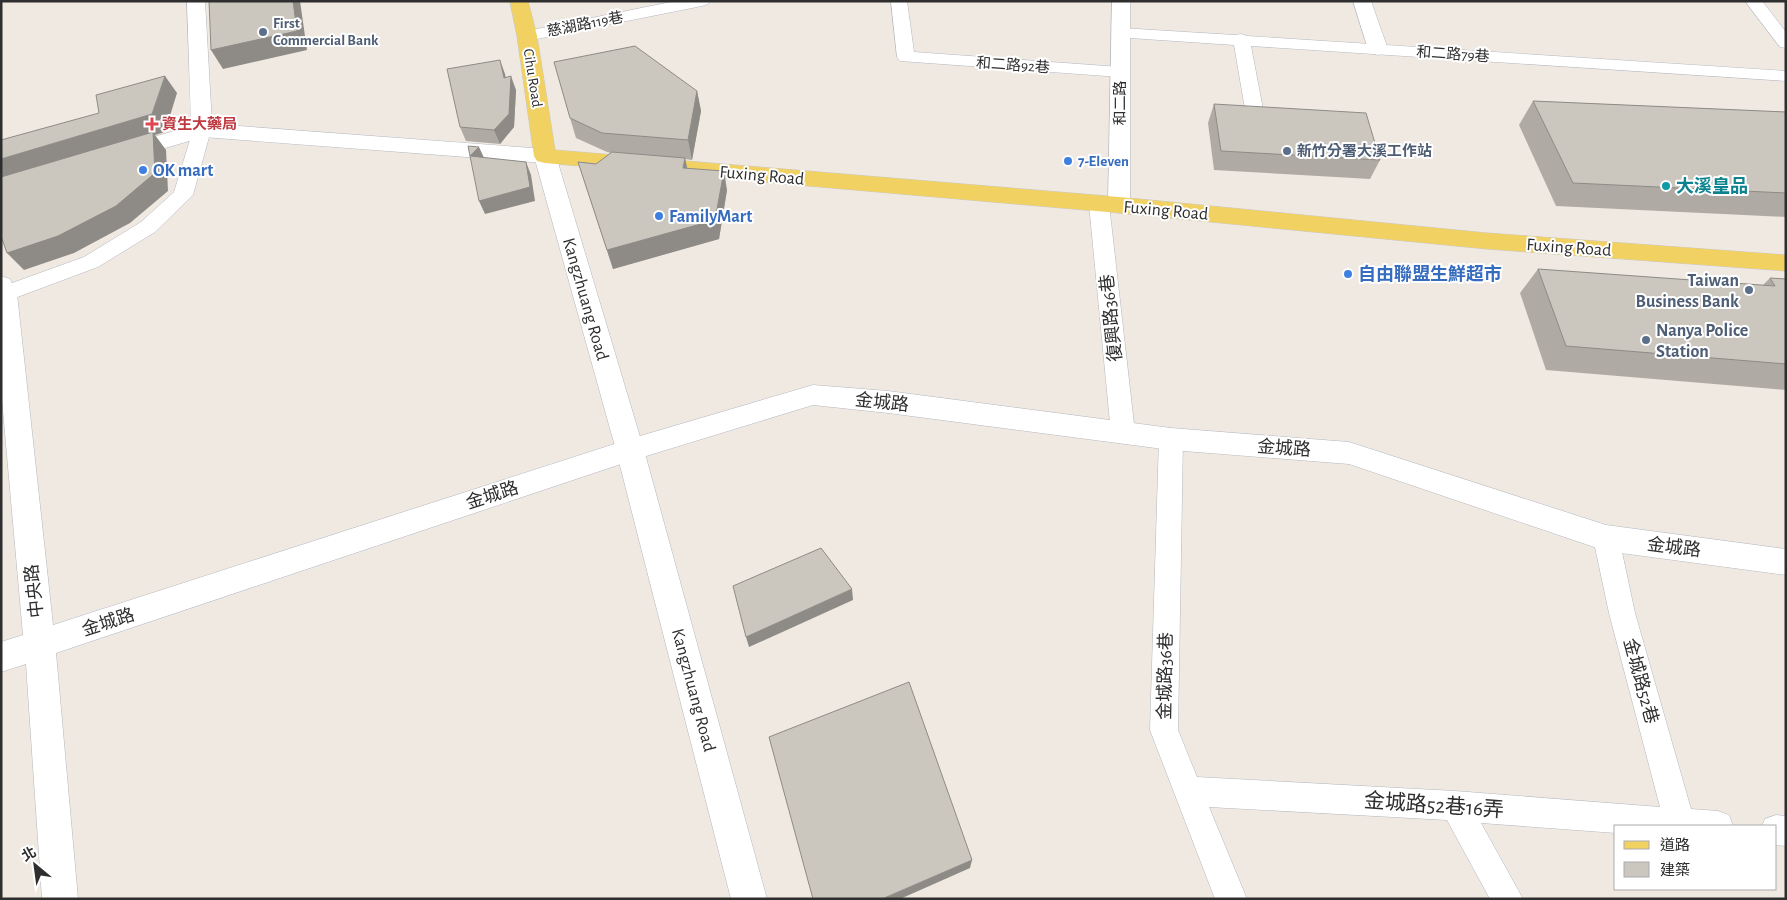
<svg xmlns="http://www.w3.org/2000/svg" width="1787" height="900" font-family="'Alegreya Sans','Noto Sans TC',sans-serif">
  <style>
    .lines { fill: none; stroke-linecap: round; stroke-linejoin: round }
    .lane-casing { stroke: #b4b7c1; stroke-width: 1 }
    .street-casing { stroke: #b4b7c1; stroke-width: 1 }
    .secondary-casing { stroke: #b4b7c1; stroke-width: 1 }
    .primary-casing { stroke: #c9c9c9; stroke-width: 1 }
    .lane { fill: #fff; fill-rule: evenodd }
    .street { fill: #fff; fill-rule: evenodd }
    .secondary { fill: #fff; fill-rule: evenodd }
    .primary { fill: #f2d163; fill-rule: evenodd }
    .wall { fill: #afaba4 }
    .shaded-wall { fill: #8e8b86 }
    .building { fill: #cbc7bf; stroke: #8e8b86 }
    .service-dot { fill: #5c6f8a; stroke: #fff; stroke-width: 2 }
    .health-dot { fill: #e0444e; stroke: #fff; stroke-width: 2 }
    .shop-dot { fill: #3f7fe0; stroke: #fff; stroke-width: 2 }
    .culture-dot { fill: #0f9aa8; stroke: #fff; stroke-width: 2 }
    .labels { text-anchor: middle; stroke-width: 4; stroke-linejoin: round; paint-order: stroke }
    .far-service-label { font-size: 15px; font-weight: bold; fill: #4e5e75; stroke: #fff; text-anchor: start }
    .far-street-label { font-size: 15px; fill: #2e2e2e; stroke: #fff }
    .far-health-label { font-size: 15px; font-weight: bold; fill: #be3a42; stroke: #fff; text-anchor: start }
    .far-shop-label { font-size: 15px; font-weight: bold; fill: #366cbe; stroke: #fff; text-anchor: start }
    .shop-label { font-size: 18px; font-weight: bold; fill: #366cbe; stroke: #fff; text-anchor: start }
    .street-label { font-size: 18px; fill: #2e2e2e; stroke: #fff }
    .culture-label { font-size: 18px; font-weight: bold; fill: #0d838f; stroke: #fff; text-anchor: start }
    .service-label { font-size: 18px; font-weight: bold; fill: #4e5e75; stroke: #fff; text-anchor: end }
    .near-street-label { font-size: 21px; fill: #2e2e2e; stroke: #fff }
  </style>
  <rect width="100%" height="100%" fill="#efe9e1"/>
  <g class="lines">
    <g class="lane-casing">
      <g id="lane">
        <polygon points="676,1 710,1 708,4 702,6 527,41 521,40 519,36 521,32 527,31"/>
        <polygon points="891,1 907,1 914,52 1120,67 1126,68 1129,72 1126,76 1120,77 900,61 897,57"/>
        <polygon points="1745,1 1762,1 1786,32 1786,48 1780,47"/>
        <polygon points="1121,28 1235,35 1241,34 1247,36 1786,71 1786,81 1251,46 1263,109 1260,113 1254,115 1248,113 1245,109 1234,45 1115,37 1113,33 1115,29"/>
        <polygon points="202,124 208,126 211,130 193,195 155,232 98,267 12,299 1,301 1,287 84,257 141,222 174,192 193,130 196,126"/>
        <polygon points="1099,197 1106,199 1109,204 1135,433 1131,440 1123,442 1115,440 1111,433 1089,204 1092,199"/>
        <polygon points="1171,429 1179,432 1183,439 1178,730 1197,777 1455,791 1660,807 1609,613 1593,538 1597,530 1606,527 1615,530 1619,538 1635,613 1691,809 1718,811 1729,815 1733,826 1616,826 1616,833 1481,823 1523,899 1490,899 1447,820 1209,807 1247,899 1215,899 1150,730 1159,439 1163,432"/>
        <polygon points="1776,815 1786,816 1786,846 1776,845 1776,826 1762,826 1765,819"/>
      </g>
    </g>
    <g class="street-casing">
      <g id="street">
        <polygon points="187,1 205,1 212,124 545,149 553,151 556,156 553,161 545,163 203,137 124,160 116,158 113,153 116,148 191,126"/>
        <polygon points="1112,1 1130,1 1130,205 1127,210 1119,213 1111,210 1108,205"/>
        <polygon points="1353,1 1371,1 1388,49 1385,53 1378,55 1371,53 1368,49"/>
        <polygon points="1,276 10,279 17,294 53,625 630,439 813,385 888,391 1171,428 1349,442 1606,525 1786,549 1786,575 1606,551 1349,464 1171,450 888,413 813,405 630,461 56,653 78,899 42,899 26,664 1,672 1,642 23,635 1,388"/>
      </g>
    </g>
    <g class="secondary-casing">
      <polygon id="secondary" points="545,149 553,151 556,156 644,450 767,899 731,899 616,450 534,156 537,151"/>
    </g>
    <g class="primary-casing">
      <polygon id="primary" points="510,1 528,1 537,36 555,150 1119,197 1487,233 1786,255 1786,271 1487,249 1119,213 545,163 537,161 534,156 517,36"/>
    </g>
    <use href="#lane" class="lane"/>
    <use href="#street" class="street"/>
    <use href="#secondary" class="secondary"/>
    <use href="#primary" class="primary"/>
  </g>
  <g class="wall">
    <polygon points="505,74 505,77 516,90 514,127 500,144 466,141 460,127"/>
    <polygon points="697,91 701,111 692,160 685,159 687,168 727,190 719,239 613,269 578,162 596,164 611,153 607,152 576,138 570,118"/>
    <polygon points="1533,101 1786,112 1786,217 1556,206 1519,125"/>
    <polygon points="1214,104 1380,160 1370,179 1214,170 1208,123"/>
    <polygon points="1538,269 1762,286 1770,278 1786,279 1786,390 1546,370 1520,293"/>
  </g>
  <g class="shaded-wall">
    <polygon points="293,1 300,1 307,50 223,69 211,50"/>
    <polygon points="500,60 505,74 509,91 504,78"/>
    <polygon points="165,76 177,93 165,132 155,135 166,150 168,191 130,223 74,253 24,270 7,253 1,181 1,159 152,114"/>
    <polygon points="511,76 516,90 514,127 500,144 494,130"/>
    <polygon points="697,91 701,111 692,160 688,140"/>
    <polygon points="479,147 485,160 470,156"/>
    <polygon points="685,158 689,177 683,168"/>
    <polygon points="526,162 531,175 535,201 485,214 479,201"/>
    <polygon points="724,171 727,190 719,239 613,269 607,250"/>
    <polygon points="852,589 853,600 749,647 746,637"/>
    <polygon points="972,860 970,868 900,899 882,899"/>
  </g>
  <g class="building">
    <polygon points="209,1 293,1 297,31 211,50"/>
    <polygon points="635,46 697,91 688,140 602,133 570,118 554,62"/>
    <polygon points="500,60 504,78 511,76 509,114 494,130 460,127 447,69"/>
    <polygon points="165,76 152,114 1,159 1,140 99,113 96,95"/>
    <polygon points="1533,101 1786,112 1786,193 1573,183"/>
    <polygon points="1214,104 1366,113 1380,160 1221,151"/>
    <polygon points="153,132 155,173 116,206 58,236 7,253 1,236 1,177"/>
    <polygon points="468,146 479,147 470,156 526,162 530,187 479,201"/>
    <polygon points="612,152 685,158 683,168 724,171 715,220 607,250 578,162 596,164"/>
    <polygon points="1538,269 1775,286 1770,278 1786,279 1786,364 1566,346"/>
    <polygon points="821,548 852,589 746,637 733,586"/>
    <polygon points="909,682 972,860 882,899 813,899 769,737"/>
  </g>
  <g class="service-dot">
    <circle cx="263" cy="32" r="5"/>
    <circle cx="1287" cy="151" r="5"/>
    <circle cx="1749" cy="290" r="5"/>
    <circle cx="1646" cy="340" r="5"/>
  </g>
  <path class="health-dot" d="M149.5 116.5h5v5h5v5h-5v5h-5v-5h-5v-5h5z"/>
  <g class="shop-dot">
    <circle cx="1068" cy="161" r="5"/>
    <circle cx="143" cy="170" r="5"/>
    <circle cx="659" cy="216" r="5"/>
    <circle cx="1348" cy="274" r="5"/>
  </g>
  <circle class="culture-dot" cx="1666" cy="186" r="5"/>
  <g class="labels">
    <g class="far-service-label">
      <text x="273" y="28">First<tspan x="273" dy="17">Commercial Bank</tspan></text>
      <text x="1297" y="156">新竹分署大溪工作站</text>
    </g>
    <g class="far-street-label">
      <text transform="translate(585 24) rotate(-11)" y="5">慈湖路119巷</text>
      <text transform="translate(1453 54) rotate(4)" y="5">和二路79巷</text>
      <text transform="translate(1013 65) rotate(4)" y="5">和二路92巷</text>
      <text transform="translate(533 78) rotate(81)" y="5">Cihu Road</text>
      <text transform="translate(1120 103) rotate(-90)" y="5">和二路</text>
    </g>
    <g class="far-health-label">
      <text x="162" y="129">資生大藥局</text>
    </g>
    <g class="far-shop-label">
      <text x="1078" y="166">7-Eleven</text>
    </g>
    <g class="shop-label">
      <text x="153" y="176">OK mart</text>
      <text x="669" y="222">FamilyMart</text>
      <text x="1358" y="280">自由聯盟生鮮超市</text>
    </g>
    <g class="street-label">
      <text transform="translate(762 175) rotate(5)" y="6">Fuxing Road</text>
      <text transform="translate(1166 210) rotate(5)" y="6">Fuxing Road</text>
      <text transform="translate(1569 247) rotate(4)" y="6">Fuxing Road</text>
      <text transform="translate(586 299) rotate(74)" y="6">Kangzhuang Road</text>
      <text transform="translate(1111 318) rotate(-96)" y="6">復興路36巷</text>
      <text transform="translate(882 402) rotate(6)" y="6">金城路</text>
      <text transform="translate(1284 448) rotate(4)" y="6">金城路</text>
      <text transform="translate(492 495) rotate(-18)" y="6">金城路</text>
      <text transform="translate(1674 547) rotate(7)" y="6">金城路</text>
      <text transform="translate(34 591) rotate(-96)" y="6">中央路</text>
      <text transform="translate(108 622) rotate(-18)" y="6">金城路</text>
      <text transform="translate(1165 676) rotate(-89)" y="6">金城路36巷</text>
      <text transform="translate(1641 681) rotate(75)" y="6">金城路52巷</text>
      <text transform="translate(694 690) rotate(75)" y="6">Kangzhuang Road</text>
    </g>
    <g class="culture-label">
      <text x="1676" y="192">大溪皇品</text>
    </g>
    <g class="service-label">
      <text x="1739" y="286">Taiwan<tspan x="1739" dy="21">Business Bank</tspan></text>
      <text x="1656" y="336" text-anchor="start">Nanya Police<tspan x="1656" dy="21">Station</tspan></text>
    </g>
    <g class="near-street-label">
      <text transform="translate(1434 805) rotate(4)" y="7">金城路52巷16弄</text>
    </g>
  </g>
  <rect width="1787" height="900" fill="none" stroke="#2e2e2e" stroke-width="5"/>
  <rect x="1614" y="825" width="162" height="65" fill="#ffffff" stroke="#ababab"/>
  <rect x="1624" y="841" width="25" height="8" fill="#f2d163" stroke="#ababab"/>
  <text x="1660" y="850" font-size="15" fill="#2e2e2e">道路</text>
  <rect x="1624" y="862" width="25" height="15" fill="#cbc7bf" stroke="#ababab"/>
  <text x="1660" y="875" font-size="15" fill="#2e2e2e">建築</text>
  <g transform="translate(35 865) rotate(331)" stroke="#ffffff" stroke-width="4" paint-order="stroke">
  <path d="M0-4L9 19L0 12L-9 19Z" fill="#2e2e2e"/>
  <text y="-8" font-size="14" font-weight="bold" text-anchor="middle" fill="#2e2e2e">北</text>
  </g>
</svg>
